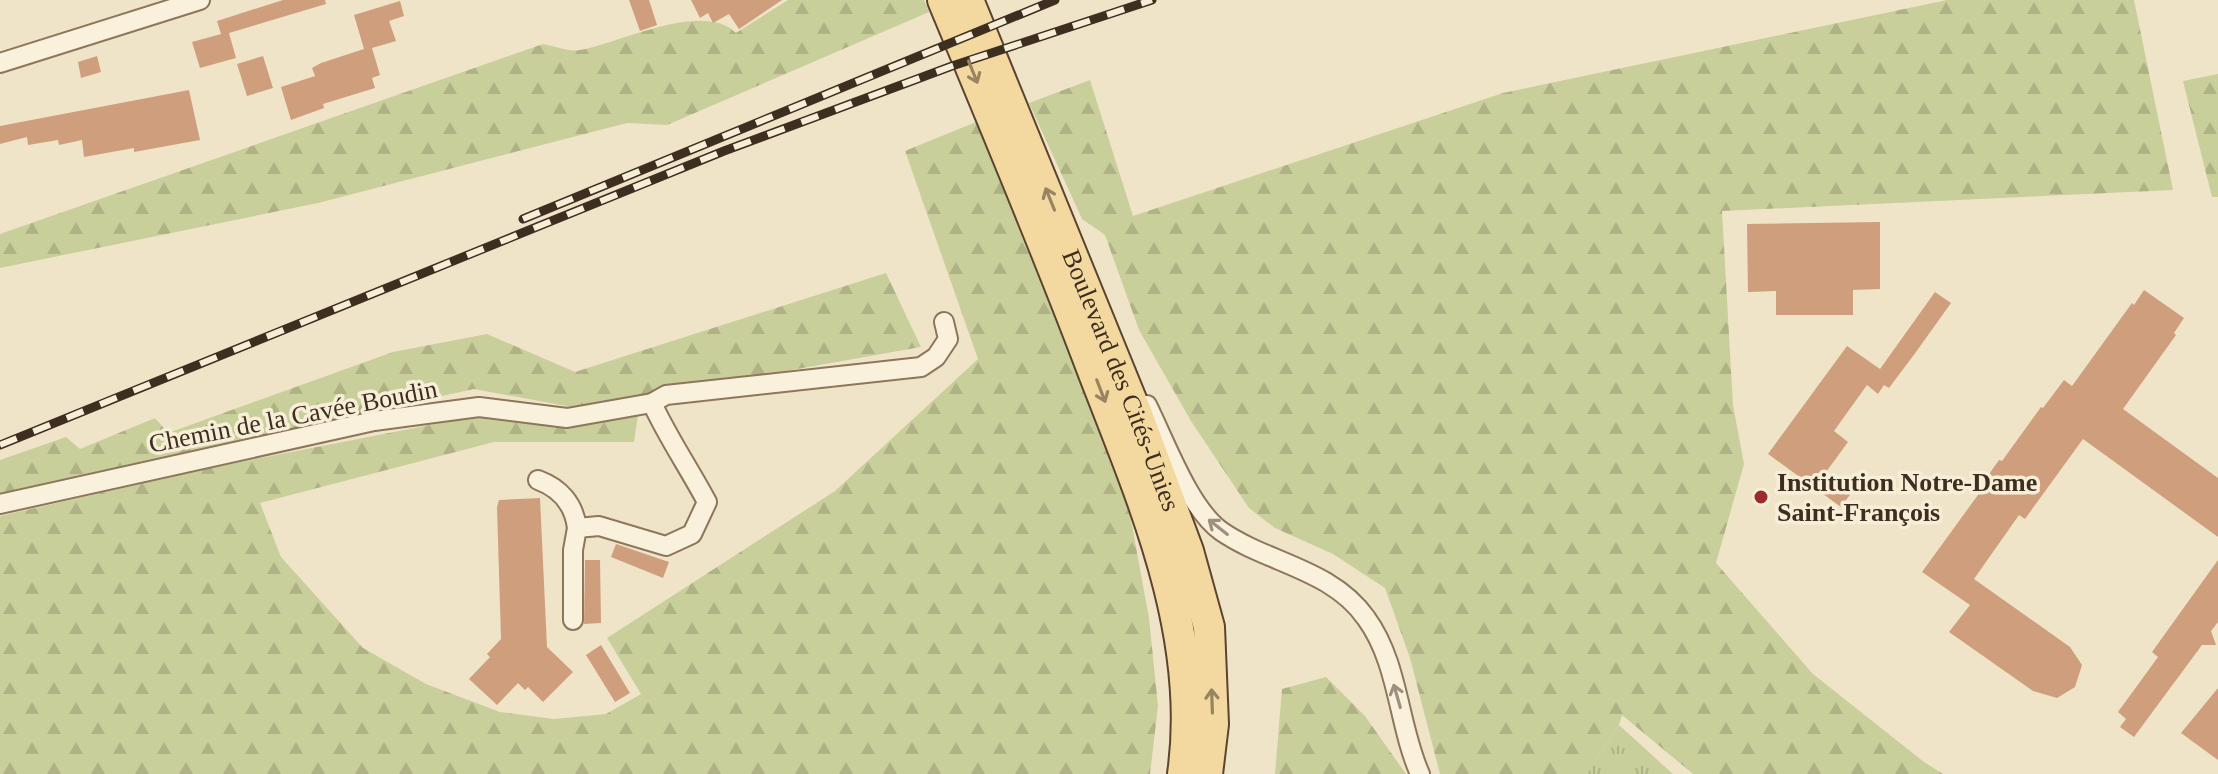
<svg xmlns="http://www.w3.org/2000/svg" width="2218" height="774" font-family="Georgia,serif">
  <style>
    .grass { fill: url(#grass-tufts) }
    .forest { fill: url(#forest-firs) }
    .building { fill: #cf9f7d }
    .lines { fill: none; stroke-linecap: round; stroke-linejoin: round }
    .minor-casing { stroke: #8d765c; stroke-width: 22 }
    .primary-casing { stroke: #5b4430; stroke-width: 34 }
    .minor { stroke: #faf1dc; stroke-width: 18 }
    .primary { stroke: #f3d9a0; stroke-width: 30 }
    .rail-casing { stroke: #3d2e20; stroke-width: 9 }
    .rail { stroke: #f7eed8; stroke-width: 6; stroke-dasharray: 18; stroke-linecap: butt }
    .oneway { stroke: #988460 }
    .oneway2 { stroke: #9c907e }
    .poi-dot { fill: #9e2a2b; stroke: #f7eed8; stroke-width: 3 }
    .labels { text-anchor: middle; stroke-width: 7; stroke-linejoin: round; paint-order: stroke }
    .street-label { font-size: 26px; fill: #3d2e20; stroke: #f7eed8 }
    .poi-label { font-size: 26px; font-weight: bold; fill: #3d2e20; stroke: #f7eed8; text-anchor: start }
  </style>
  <defs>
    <pattern id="grass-tufts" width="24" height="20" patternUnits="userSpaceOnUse" patternTransform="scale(2)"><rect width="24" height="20" fill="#c9cf9b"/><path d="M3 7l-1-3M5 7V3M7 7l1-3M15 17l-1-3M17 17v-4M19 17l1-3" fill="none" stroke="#aeb285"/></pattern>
    <pattern id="forest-firs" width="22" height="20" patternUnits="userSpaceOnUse" patternTransform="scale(2)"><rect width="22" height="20" fill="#c9cf9b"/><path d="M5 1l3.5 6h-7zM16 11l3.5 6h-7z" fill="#aeb285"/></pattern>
  </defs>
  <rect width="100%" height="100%" fill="#f0e4c8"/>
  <polygon class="grass" points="1619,725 1673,774 1586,774"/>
  <g class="forest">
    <path d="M788 0H924L929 12 667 125 627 123 318 203 0 268V234L543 44C554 46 569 52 580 50 620 43 703 0 736 33Z"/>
    <polygon points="1947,0 2134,0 2173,190 1722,211 1733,405 1744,464 1716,563 1813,674 1924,762 1943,774 1693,774 1622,715 1619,725 1586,774 1440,774 1410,658 1385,588 1333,554 1275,528 1249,508 1191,421 1139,330 1105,235 1082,219 1029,103 1090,80 1133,216 1503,93"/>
    <polygon points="2218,74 2218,197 2212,197 2183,81"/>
    <polygon points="976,122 1127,498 1149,618 1158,706 1150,774 0,774 0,516 219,466 481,415 561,428 638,415 634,442 494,442 260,503 281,557 363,648 426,684 500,712 554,719 606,714 641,694 607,638 835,491 978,359 905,151"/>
    <polygon points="886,273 921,347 577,408 474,389 0,493 0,460 66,437 80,449 155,418 168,433 393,352 487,334 575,372"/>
    <polygon points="1326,677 1365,716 1406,774 1275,774 1282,689"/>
  </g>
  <g class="building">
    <polygon points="283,0 325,0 326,4 229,33 236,58 200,68 192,42 221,34 217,21"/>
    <polygon points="629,0 649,0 657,25 640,31"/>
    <polygon points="691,0 782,0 739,29 729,14 713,23 708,13 700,18"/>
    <polygon points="400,1 404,16 389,21 396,41 372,48 380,75 372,78 375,88 323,104 324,108 291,120 281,87 315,76 312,68 321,63 364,49 354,15"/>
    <polygon points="97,56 101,72 81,78 78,62"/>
    <polygon points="263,56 273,88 247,96 237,64"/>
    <polygon points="189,90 200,140 134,152 134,148 84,157 82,140 59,145 58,140 28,145 27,137 0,144 0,126"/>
    <polygon points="1880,222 1880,289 1853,290 1853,315 1776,315 1776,291 1748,292 1747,224"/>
    <polygon points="2144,290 2184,318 2174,333 2176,335 2123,409 2218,478 2218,537 2083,439 2025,519 2019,515 1974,579 2070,647 2082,665 2075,687 2057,698 2033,691 1949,632 1970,605 1922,572 1983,488 1980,487 1999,460 2002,461 2041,407 2043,408 2064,380 2072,386 2132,303 2134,305"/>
    <polygon points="1935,292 1951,303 1916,352 1889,388 1884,385 1878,394 1867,385 1834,431 1848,442 1826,472 1852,492 1841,507 1768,454 1847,346 1880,369"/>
    <polygon points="540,498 547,647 573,672 543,702 528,687 525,690 518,683 497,705 469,679 490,657 487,654 501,639 497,507 499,500"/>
    <polygon points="616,544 669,562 663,578 611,557"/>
    <polygon points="585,560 600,560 601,623 584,624"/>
    <polygon points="2218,560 2218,622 2211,631 2216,645 2202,645 2134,737 2120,727 2126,719 2118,712 2158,657 2152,652"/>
    <polygon points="601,645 630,693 615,702 586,655"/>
    <polygon points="2218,688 2218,760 2181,733"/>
  </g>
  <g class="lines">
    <g class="minor-casing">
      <g id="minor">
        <polyline points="0,63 200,0"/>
        <path d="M1147 405C1165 441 1189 508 1221 531 1267 563 1332 569 1366 618 1399 663 1398 725 1420 774"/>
        <path d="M538 480C560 488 574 504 577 528"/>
        <polyline points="0,504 374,421 479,407 567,418 652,403 666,395 921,367 936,357 948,339 944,322"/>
        <path d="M573 620V550L577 528 599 526 666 546 692 534 707 502C689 468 668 438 652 403"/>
      </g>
    </g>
    <g class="primary-casing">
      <g id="primary">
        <path d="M943 0C994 123 1046 246 1093 371 1142 498 1203 634 1183 774"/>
        <path id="s1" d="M968 0 1136 412 1188 551 1209 627 1213 724 1207 774"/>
      </g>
    </g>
    <use href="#minor" class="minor"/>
    <use href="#primary" class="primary"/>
    <g class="rail-casing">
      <g id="rail">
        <polyline points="523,219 1055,0"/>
        <polyline points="0,445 724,151 952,66 1152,0"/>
      </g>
    </g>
    <use href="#rail" class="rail"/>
  </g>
  <defs><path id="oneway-shaft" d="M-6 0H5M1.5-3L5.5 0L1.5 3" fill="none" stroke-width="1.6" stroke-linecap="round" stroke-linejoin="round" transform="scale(2)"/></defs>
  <g class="oneway">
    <use href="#oneway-shaft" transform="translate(973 72) rotate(68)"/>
    <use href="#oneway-shaft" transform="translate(1050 199) rotate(-112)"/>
    <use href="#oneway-shaft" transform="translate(1101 391) rotate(69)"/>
    <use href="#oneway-shaft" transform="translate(1212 701) rotate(-92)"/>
  </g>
  <g class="oneway2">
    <use href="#oneway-shaft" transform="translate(1218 527) rotate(-142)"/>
    <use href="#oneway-shaft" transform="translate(1397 696) rotate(-106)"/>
  </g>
  <circle class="poi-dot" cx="1761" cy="497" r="8"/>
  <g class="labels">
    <g class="street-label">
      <text dy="9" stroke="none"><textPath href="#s1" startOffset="410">Boulevard des Cités-Unies</textPath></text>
      <text transform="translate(293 416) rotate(-11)" y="9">Chemin de la Cavée Boudin</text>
    </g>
    <g class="poi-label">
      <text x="1777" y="491">Institution Notre‐Dame<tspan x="1777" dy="30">Saint‐François</tspan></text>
    </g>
  </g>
</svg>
